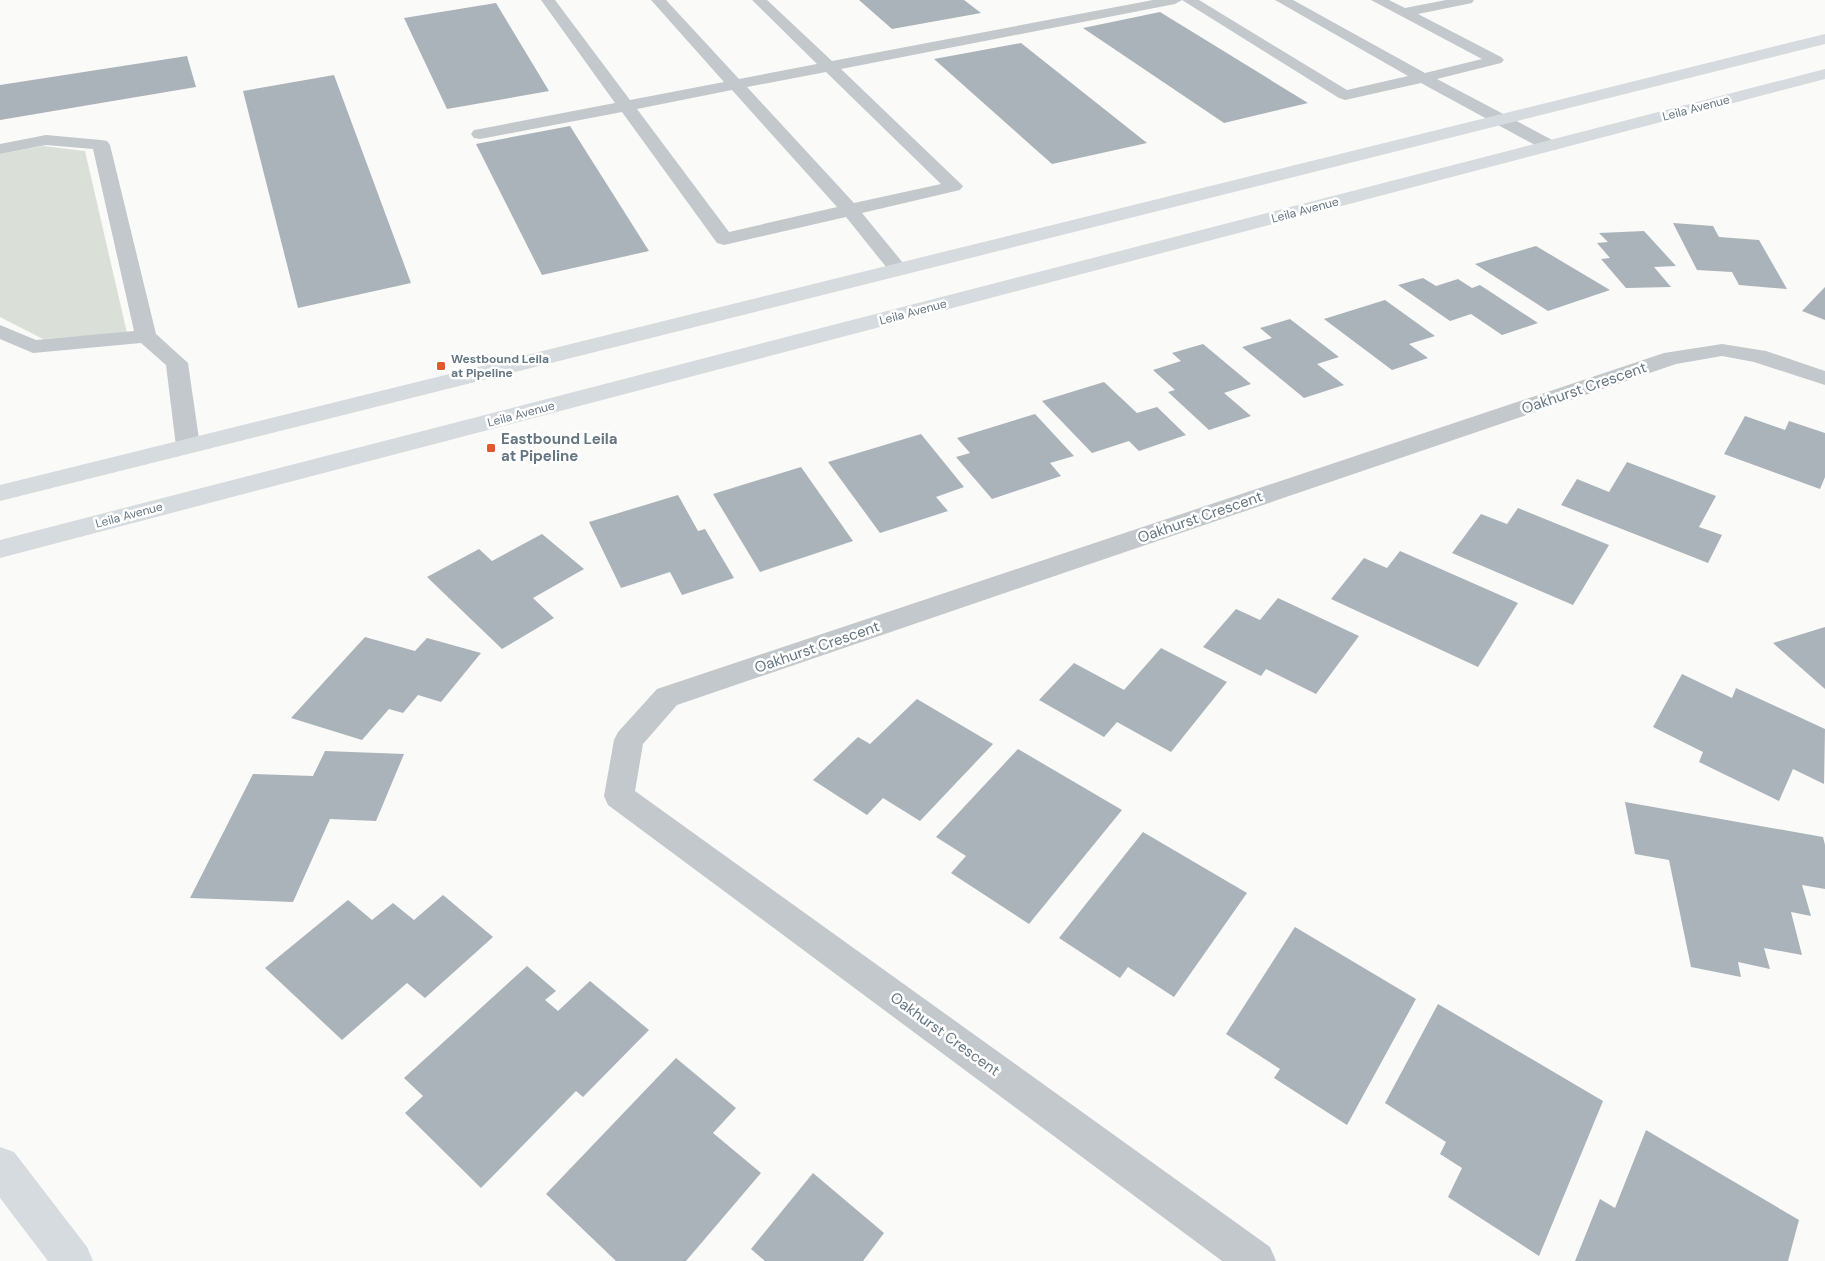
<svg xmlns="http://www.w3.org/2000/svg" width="1825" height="1261" font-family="'DM Sans',sans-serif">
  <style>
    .green { fill: #dadfd7 }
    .building { fill: #aab3b9 }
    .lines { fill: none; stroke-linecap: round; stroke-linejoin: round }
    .lane { fill: #c3c8cc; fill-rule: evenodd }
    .street { fill: #c3c8cc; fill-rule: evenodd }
    .secondary { fill: #d6dbdf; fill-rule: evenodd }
    .poi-dot { fill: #e4572e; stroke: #fff; stroke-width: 2 }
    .labels { text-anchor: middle; stroke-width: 5; stroke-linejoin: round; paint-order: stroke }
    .far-street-label { font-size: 12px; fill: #657683; stroke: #fff }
    .far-poi-label { font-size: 12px; font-weight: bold; fill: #657683; stroke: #fff; text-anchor: start }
    .street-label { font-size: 15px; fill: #657683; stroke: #fff }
    .poi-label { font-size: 15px; font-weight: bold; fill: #657683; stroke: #fff; text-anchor: start }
  </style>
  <rect width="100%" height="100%" fill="#fafaf8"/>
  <polygon class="green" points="43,146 85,151 127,333 43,339 0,317 0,154"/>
  <g class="building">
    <polygon points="859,0 964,0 981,13 892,29"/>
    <polygon points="496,3 549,91 447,109 404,18"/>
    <polygon points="1160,12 1308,103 1224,123 1083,28"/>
    <polygon points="1021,43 1147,143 1052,164 934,59"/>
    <polygon points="187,56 196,87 0,120 0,85"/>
    <polygon points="334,75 411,283 298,308 243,91"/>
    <polygon points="570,126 649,251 542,275 476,144"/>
    <polygon points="1673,223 1713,226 1719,237 1759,240 1787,289 1739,285 1732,272 1697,270"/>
    <polygon points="1644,231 1676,266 1654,267 1671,287 1626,288 1601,259 1610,258 1597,243 1608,242 1599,233"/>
    <polygon points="1536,246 1610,290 1548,311 1475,264"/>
    <polygon points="1423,278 1436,286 1458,279 1472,288 1480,285 1538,323 1502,335 1471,314 1450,321 1398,285"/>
    <polygon points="1825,287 1825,320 1802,311"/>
    <polygon points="1385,300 1435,336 1409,344 1428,358 1392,370 1324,319"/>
    <polygon points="1290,319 1339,357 1317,364 1344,385 1304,398 1242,347 1272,338 1260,328"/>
    <polygon points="1203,344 1251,384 1224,393 1251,416 1209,430 1168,392 1175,390 1153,370 1181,361 1172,353"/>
    <polygon points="1104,382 1137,413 1157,407 1186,435 1139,451 1129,441 1092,453 1042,401"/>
    <polygon points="1035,414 1074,456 1050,463 1061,476 992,499 956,457 970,453 957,438"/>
    <polygon points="1745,416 1785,430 1789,421 1825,433 1825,477 1820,489 1724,454"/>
    <polygon points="921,434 964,487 936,497 948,511 880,533 828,462"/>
    <polygon points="1627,462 1716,496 1699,527 1722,535 1708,563 1561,505 1577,479 1609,492"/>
    <polygon points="801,467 853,541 760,572 713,494"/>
    <polygon points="678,495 698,531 705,529 734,578 682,595 670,572 621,588 589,522"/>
    <polygon points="1518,508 1609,545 1573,605 1452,553 1481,514 1507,524"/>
    <polygon points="542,534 584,569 533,598 554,618 502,649 427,577 479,549 492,561"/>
    <polygon points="1400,551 1518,603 1478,667 1331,599 1364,558 1387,568"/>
    <polygon points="1278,598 1359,636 1316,694 1266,669 1261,676 1203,647 1236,609 1260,620"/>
    <polygon points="1825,627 1825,689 1773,643"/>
    <polygon points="365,637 415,651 427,638 481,653 441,702 418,695 403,713 389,709 362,740 291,718"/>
    <polygon points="1161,648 1227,682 1171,752 1117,722 1104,737 1039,700 1074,663 1124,690"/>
    <polygon points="1682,674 1732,698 1736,688 1825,729 1824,784 1793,769 1779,801 1699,762 1703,752 1653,727"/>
    <polygon points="917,699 993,744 920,821 883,798 867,815 813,780 858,737 870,744"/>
    <polygon points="1018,749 1122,810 1029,924 951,873 966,856 936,837"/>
    <polygon points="325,751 404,754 376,821 330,819 293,902 190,898 253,774 313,776"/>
    <polygon points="1625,802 1823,837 1825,845 1825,889 1802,885 1811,916 1791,912 1802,955 1764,948 1770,969 1738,962 1741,977 1691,967 1669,860 1635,854"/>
    <polygon points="1143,832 1247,893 1174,997 1128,967 1120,978 1059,938"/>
    <polygon points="443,895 493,937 425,998 407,983 342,1040 265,968 348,900 372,920 393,903 414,920"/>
    <polygon points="1295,927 1416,999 1347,1125 1274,1078 1280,1069 1226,1034"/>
    <polygon points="527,966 556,991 545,1000 558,1011 590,981 649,1030 583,1097 576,1091 481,1188 405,1113 423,1096 404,1078"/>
    <polygon points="1438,1004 1603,1101 1539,1256 1448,1197 1462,1168 1440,1154 1446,1142 1385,1103"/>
    <polygon points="676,1058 736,1108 713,1133 761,1173 686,1261 616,1261 546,1194"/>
    <polygon points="1646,1130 1799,1220 1788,1261 1575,1261 1600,1199 1615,1208"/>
    <polygon points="813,1173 884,1233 863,1261 765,1261 751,1249"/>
  </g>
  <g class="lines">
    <g class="lane">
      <path d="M541 0H555L630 100 724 82 651 0H666L739 79 817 64 752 0H767L832 61 1153 0H1199L1347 90 1408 76 1275 0H1293L1425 73 1482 59 1371 0H1389L1405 8 1446 0H1474L1472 3 1418 14 1501 57 1504 60 1501 63 1437 79 1556 142 1559 146 1556 150H1544L1421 83 1345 100 1339 98 1182 0 1175 4 841 69 963 186 960 190 862 213 908 269 905 273 898 275 891 273 846 217 724 245 717 243 622 112 480 139 474 138 471 134 474 130 480 129 615 103ZM826 72 941 184 854 203 747 87ZM732 90 837 207 729 232 637 109Z"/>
      <polygon points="46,135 101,140 107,141 110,145 156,334 188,363 200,446 196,451 188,453 180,451 176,446 166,365 141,343 33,353 0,339 0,325 36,340 134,331 93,149 46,145 0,154 0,144"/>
    </g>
    <polygon class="street" points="1722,344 1766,351 1825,371 1825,385 1754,362 1722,356 1676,364 677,705 643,744 635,791 1270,1247 1276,1261 1222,1261 608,805 604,796 614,740 618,732 657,689 1664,353"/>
    <g class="secondary">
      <polygon points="1825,34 1825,44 0,501 0,485"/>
      <polygon points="1825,69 1825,79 0,558 0,540"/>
      <polygon points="0,1147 14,1152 87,1247 93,1261 48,1261 0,1198"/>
    </g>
  </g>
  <g class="poi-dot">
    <rect x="436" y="361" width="10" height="10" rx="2.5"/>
    <rect x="486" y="443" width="10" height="10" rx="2.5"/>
  </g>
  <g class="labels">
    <g class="far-street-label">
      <text transform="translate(1696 108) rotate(-15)" y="4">Leila Avenue</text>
      <text transform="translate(1305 210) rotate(-15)" y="4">Leila Avenue</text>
      <text transform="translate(913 312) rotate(-15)" y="4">Leila Avenue</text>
      <text transform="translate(521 414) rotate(-15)" y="4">Leila Avenue</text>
      <text transform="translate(129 515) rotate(-15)" y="4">Leila Avenue</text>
    </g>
    <g class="far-poi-label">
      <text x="451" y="363">Westbound Leila<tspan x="451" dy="14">at Pipeline</tspan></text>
    </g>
    <g class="street-label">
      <text transform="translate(1584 388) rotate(-19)" y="5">Oakhurst Crescent</text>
      <text transform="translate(1200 517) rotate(-19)" y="5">Oakhurst Crescent</text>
      <text transform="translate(817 647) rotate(-19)" y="5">Oakhurst Crescent</text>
      <text transform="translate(945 1034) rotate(36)" y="5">Oakhurst Crescent</text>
    </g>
    <g class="poi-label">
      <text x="501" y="444">Eastbound Leila<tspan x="501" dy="17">at Pipeline</tspan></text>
    </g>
  </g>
</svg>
